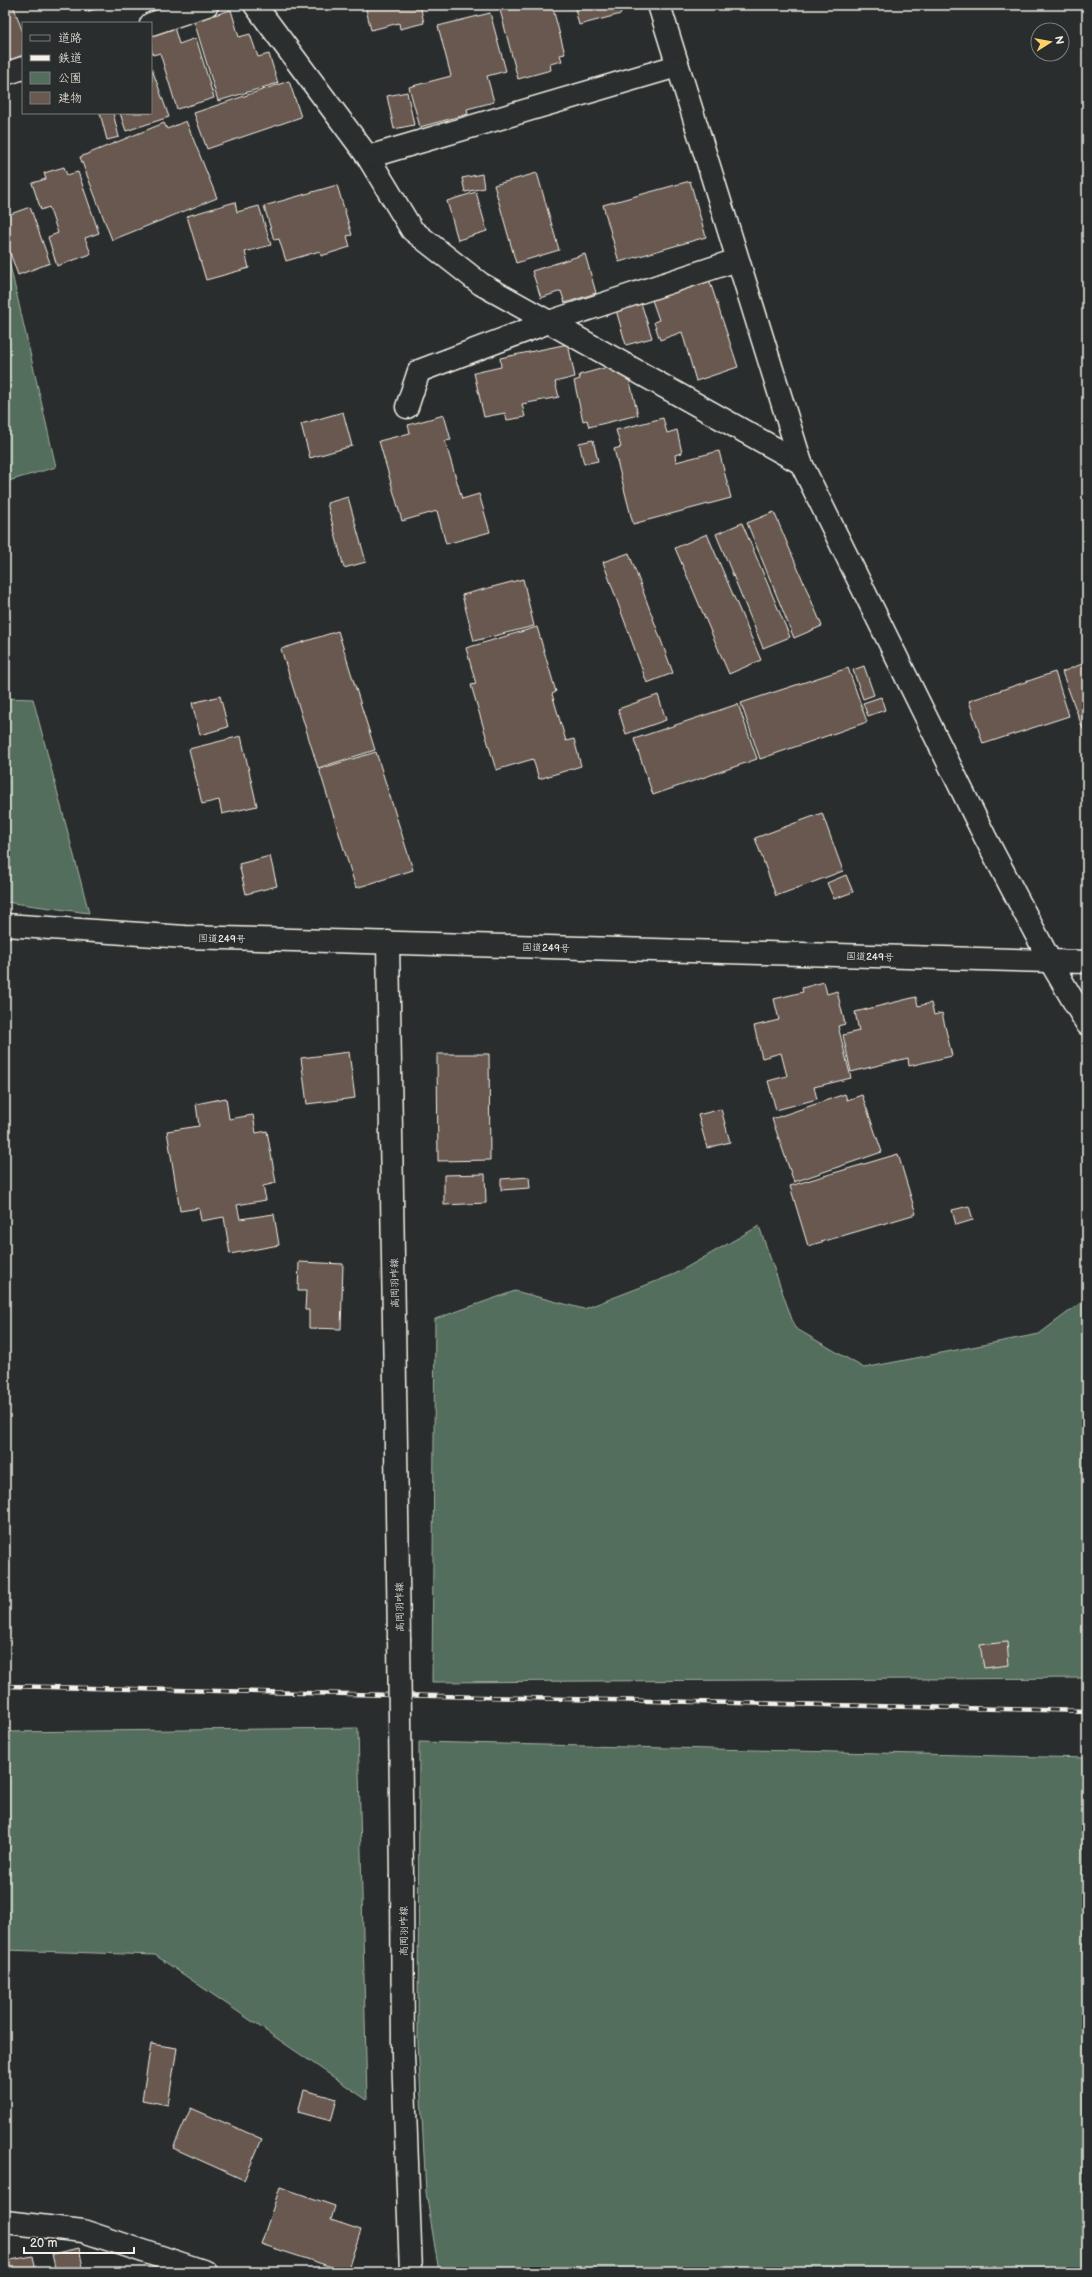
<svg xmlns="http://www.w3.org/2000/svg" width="1092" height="2277" font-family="'Balsamiq Sans','Klee One',sans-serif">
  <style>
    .green { fill: #536e5d; stroke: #a4b0a2 }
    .building { fill: #685950; stroke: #f4f1e8 }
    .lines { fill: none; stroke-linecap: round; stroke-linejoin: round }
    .minor-casing { stroke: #f4f1e8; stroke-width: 25 }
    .major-casing { stroke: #f4f1e8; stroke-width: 25 }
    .highway-casing { stroke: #f4f1e8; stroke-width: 25 }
    .minor { stroke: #2a2d2e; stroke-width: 22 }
    .major { stroke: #2a2d2e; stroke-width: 22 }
    .highway { stroke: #2a2d2e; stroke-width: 22 }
    .rail-casing { stroke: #f4f1e8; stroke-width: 4.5 }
    .rail { stroke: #2a2d2e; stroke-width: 3; stroke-dasharray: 9; stroke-linecap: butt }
    .major-bridge-casing { stroke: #f4f1e8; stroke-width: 25; stroke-linecap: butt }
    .major-bridge { stroke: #2a2d2e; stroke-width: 22 }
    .labels { text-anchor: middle; stroke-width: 3.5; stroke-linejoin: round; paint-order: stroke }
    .street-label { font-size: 10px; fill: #f4f1e8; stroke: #2a2d2e }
  </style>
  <rect width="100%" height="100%" fill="#2a2d2e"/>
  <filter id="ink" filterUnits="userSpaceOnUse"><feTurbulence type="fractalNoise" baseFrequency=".025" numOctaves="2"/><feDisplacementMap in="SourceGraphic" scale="8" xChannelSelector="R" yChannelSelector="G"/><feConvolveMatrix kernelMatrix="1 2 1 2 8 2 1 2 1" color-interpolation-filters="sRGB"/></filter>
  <g filter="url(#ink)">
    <g class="green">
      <polygon points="5,243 56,467 5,482"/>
      <polygon points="5,698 33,699 89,913 5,902"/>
      <polygon points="759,1226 795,1328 864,1368 1039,1334 1087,1298 1087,1678 432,1682 435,1319 515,1291 584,1309 675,1274"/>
      <polygon points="358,1728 367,2100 155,1955 5,1950 5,1732"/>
      <polygon points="419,1742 1087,1758 1087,2272 439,2272 426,2192 418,2043"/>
    </g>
    <g class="building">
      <polygon points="5,5 13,5 23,33 23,55 5,62"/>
      <polygon points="84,5 107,5 86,12"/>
      <polygon points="147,5 165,5 166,8 150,13"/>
      <polygon points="365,5 420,5 424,23 400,29 399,23 371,30"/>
      <polygon points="513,5 552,5 565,54 560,55 562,61 550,64 551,70 518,79 500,10 513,7"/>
      <polygon points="574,5 618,5 621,14 579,25"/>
      <polygon points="231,10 239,37 250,34 258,57 269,54 278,83 218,101 194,21"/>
      <polygon points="490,13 506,71 487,76 494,102 467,109 468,114 420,127 409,87 451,76 438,26"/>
      <polygon points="174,27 179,44 196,38 214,98 177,109 160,53 153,55 151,48 151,34"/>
      <polygon points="152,69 169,117 126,131 120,113 151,113"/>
      <polygon points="289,81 301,117 207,149 194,113"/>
      <polygon points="407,92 414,125 394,129 387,96"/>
      <polygon points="100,113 113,113 119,137 107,140"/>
      <polygon points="186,121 217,198 112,240 80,157 164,123 167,129"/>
      <polygon points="64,167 67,175 78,172 99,233 85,238 91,254 57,266 48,237 58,233 49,207 41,210 32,183 46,179 44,173"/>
      <polygon points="537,173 559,250 516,263 494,185"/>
      <polygon points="482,174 484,188 465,192 462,178"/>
      <polygon points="690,181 706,237 619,262 603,205"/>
      <polygon points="337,185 352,235 347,236 350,247 321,256 320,251 286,261 279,239 274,240 264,206"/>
      <polygon points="476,192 487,231 458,240 447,201"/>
      <polygon points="235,202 237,212 259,206 271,245 245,252 249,268 206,280 187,216"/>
      <polygon points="30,207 50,263 18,275 5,239 5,216"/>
      <polygon points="585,254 596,293 565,303 561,291 541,298 532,271"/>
      <polygon points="709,279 738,367 696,381 682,332 660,340 654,322 659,320 651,297"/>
      <polygon points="641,303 652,338 626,345 616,310"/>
      <polygon points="568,344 575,377 555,382 559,397 522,404 525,417 507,420 505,413 484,417 474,373 501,367 500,358"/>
      <polygon points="615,365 616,372 627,370 638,415 589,427 587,420 583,421 574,381 580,379 579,375"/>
      <polygon points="343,412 352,446 310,458 301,424"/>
      <polygon points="444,415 451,440 445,441 462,499 479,494 490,532 446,544 437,511 402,521 379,441 410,433 408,425"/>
      <polygon points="663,418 667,433 677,430 682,453 675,455 676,462 719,451 731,498 633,524 614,449 621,447 616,430"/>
      <polygon points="593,440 598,461 584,464 579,443"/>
      <polygon points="348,497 366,562 344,568 327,503"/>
      <polygon points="774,512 822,626 794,638 747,523"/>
      <polygon points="742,523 790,637 763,648 716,534"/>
      <polygon points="707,534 761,660 729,674 675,548"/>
      <polygon points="629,553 673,673 647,683 603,562"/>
      <polygon points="523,579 534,626 474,641 462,595"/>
      <polygon points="537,627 556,692 552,694 566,741 574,739 581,766 539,779 533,759 496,770 471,685 476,684 466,648"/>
      <polygon points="338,631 375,750 318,768 281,649"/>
      <polygon points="1087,662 1087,727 1083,729 1062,672"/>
      <polygon points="864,666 874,695 863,699 853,670"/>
      <polygon points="848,668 867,722 760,759 741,703"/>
      <polygon points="1055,672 1069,716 983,744 969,701"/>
      <polygon points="658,695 666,720 626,734 618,709"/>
      <polygon points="220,696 228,727 200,735 192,703"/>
      <polygon points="881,697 885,710 868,716 863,703"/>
      <polygon points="738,704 757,759 653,795 634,739"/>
      <polygon points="241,736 257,806 222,814 219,800 202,804 189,749"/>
      <polygon points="376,752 413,870 356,888 319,769"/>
      <polygon points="822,813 843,871 776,896 755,838"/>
      <polygon points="270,856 277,886 246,894 239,864"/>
      <polygon points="846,875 853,892 834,899 827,883"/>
      <polygon points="824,982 827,994 837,991 845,1024 838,1026 851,1078 814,1087 817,1099 776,1110 768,1081 787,1076 781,1053 762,1058 754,1026 779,1020 774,999 803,992 802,988"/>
      <polygon points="916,997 918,1006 931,1003 934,1015 942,1013 952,1056 909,1066 908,1058 851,1072 843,1035 859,1031 855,1012"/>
      <polygon points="349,1052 355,1098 307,1104 301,1058"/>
      <polygon points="437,1054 489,1054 490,1160 438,1161"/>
      <polygon points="845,1094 847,1100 862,1095 882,1152 794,1182 772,1119"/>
      <polygon points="226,1098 229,1119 253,1115 256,1133 267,1131 276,1183 263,1186 266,1200 237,1205 240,1219 274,1214 279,1245 230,1254 224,1217 201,1221 199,1208 180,1211 167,1131 199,1126 196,1104"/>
      <polygon points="721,1109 730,1142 707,1148 698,1115"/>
      <polygon points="898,1154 916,1214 808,1246 790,1186"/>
      <polygon points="485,1174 486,1203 444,1205 444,1175"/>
      <polygon points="529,1177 530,1188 501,1190 501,1179"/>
      <polygon points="969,1206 973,1220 956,1225 952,1210"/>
      <polygon points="299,1262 343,1264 341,1329 309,1328 309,1310 305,1310 306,1291 298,1291"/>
      <polygon points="1007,1642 1009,1665 984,1668 980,1645"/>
      <polygon points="151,2044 177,2048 168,2105 142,2100"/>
      <polygon points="304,2090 337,2099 331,2121 298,2112"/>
      <polygon points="191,2108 262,2139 244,2180 173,2148"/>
      <polygon points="280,2187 335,2206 331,2220 361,2230 347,2272 261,2244"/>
      <polygon points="79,2248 84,2272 56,2272 52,2254"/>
      <polygon points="33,2256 36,2272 5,2272 5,2261"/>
    </g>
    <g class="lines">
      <g class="minor-casing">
        <g id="minor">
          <polyline points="255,5 368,157 412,230 481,284 801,463"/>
          <polyline points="659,5 801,463 985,837 1050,961 1087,1024"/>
          <polyline points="151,24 207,5"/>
          <polyline points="5,74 23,68"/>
          <polyline points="368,157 677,66"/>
          <polyline points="407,407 419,371 549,322 737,260"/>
          <polyline points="5,2222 83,2231 206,2272"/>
        </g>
      </g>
      <g class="major-casing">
        <g id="major">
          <polyline points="388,942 399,1638"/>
          <polyline points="402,1878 403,2055 411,2272"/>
        </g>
      </g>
      <g class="highway-casing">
        <polyline id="highway" points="5,925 185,937 1087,962"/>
      </g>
      <use href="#minor" class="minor"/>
      <use href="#major" class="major"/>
      <use href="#highway" class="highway"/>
      <g class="rail-casing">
        <polyline id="rail" points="5,1686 1087,1711"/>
      </g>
      <use href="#rail" class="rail"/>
      <g class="major-bridge-casing">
        <polyline id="major-bridge" points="399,1638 402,1878"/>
      </g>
      <use href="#major-bridge" class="major-bridge"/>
    </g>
  </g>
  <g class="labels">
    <g class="street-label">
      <text transform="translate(222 938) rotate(1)" y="4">国道249号</text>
      <text transform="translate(546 947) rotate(2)" y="4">国道249号</text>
      <text transform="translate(870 956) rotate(2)" y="4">国道249号</text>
      <text transform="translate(394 1283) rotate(-91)" y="4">高岡羽咋線</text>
      <text transform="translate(399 1607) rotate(-91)" y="4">高岡羽咋線</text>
      <text transform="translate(403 1931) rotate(-90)" y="4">高岡羽咋線</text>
    </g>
  </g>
  <rect width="1092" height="2277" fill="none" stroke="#2a2d2e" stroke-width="20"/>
  <rect x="10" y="10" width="1072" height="2257" fill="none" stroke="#f4f1e8" stroke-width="1.5" filter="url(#ink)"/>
  <rect x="22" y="22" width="130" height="92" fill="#2a2d2e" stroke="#7b7b78"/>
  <rect x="30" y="35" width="20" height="6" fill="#2a2d2e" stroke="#7b7b78"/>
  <text x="58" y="42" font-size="12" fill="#f4f1e8">道路</text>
  <rect x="30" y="55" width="20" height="6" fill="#f4f1e8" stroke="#7b7b78"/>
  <text x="58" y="62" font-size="12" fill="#f4f1e8">鉄道</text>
  <rect x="30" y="72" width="20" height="12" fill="#536e5d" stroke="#7b7b78"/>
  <text x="58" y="82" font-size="12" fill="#f4f1e8">公園</text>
  <rect x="30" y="92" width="20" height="12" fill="#685950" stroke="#7b7b78"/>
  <text x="58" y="102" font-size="12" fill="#f4f1e8">建物</text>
  <g transform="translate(1050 42) rotate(79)"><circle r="19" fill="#2a2d2e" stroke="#7b7b78"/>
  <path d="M0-3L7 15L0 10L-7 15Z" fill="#ffd166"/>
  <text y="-6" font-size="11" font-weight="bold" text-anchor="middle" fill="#f4f1e8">N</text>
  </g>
  <path d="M24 2247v6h110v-6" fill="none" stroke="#f4f1e8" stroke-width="2"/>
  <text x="30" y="2247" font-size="12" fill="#f4f1e8" stroke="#2a2d2e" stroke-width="3" paint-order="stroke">20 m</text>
</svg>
